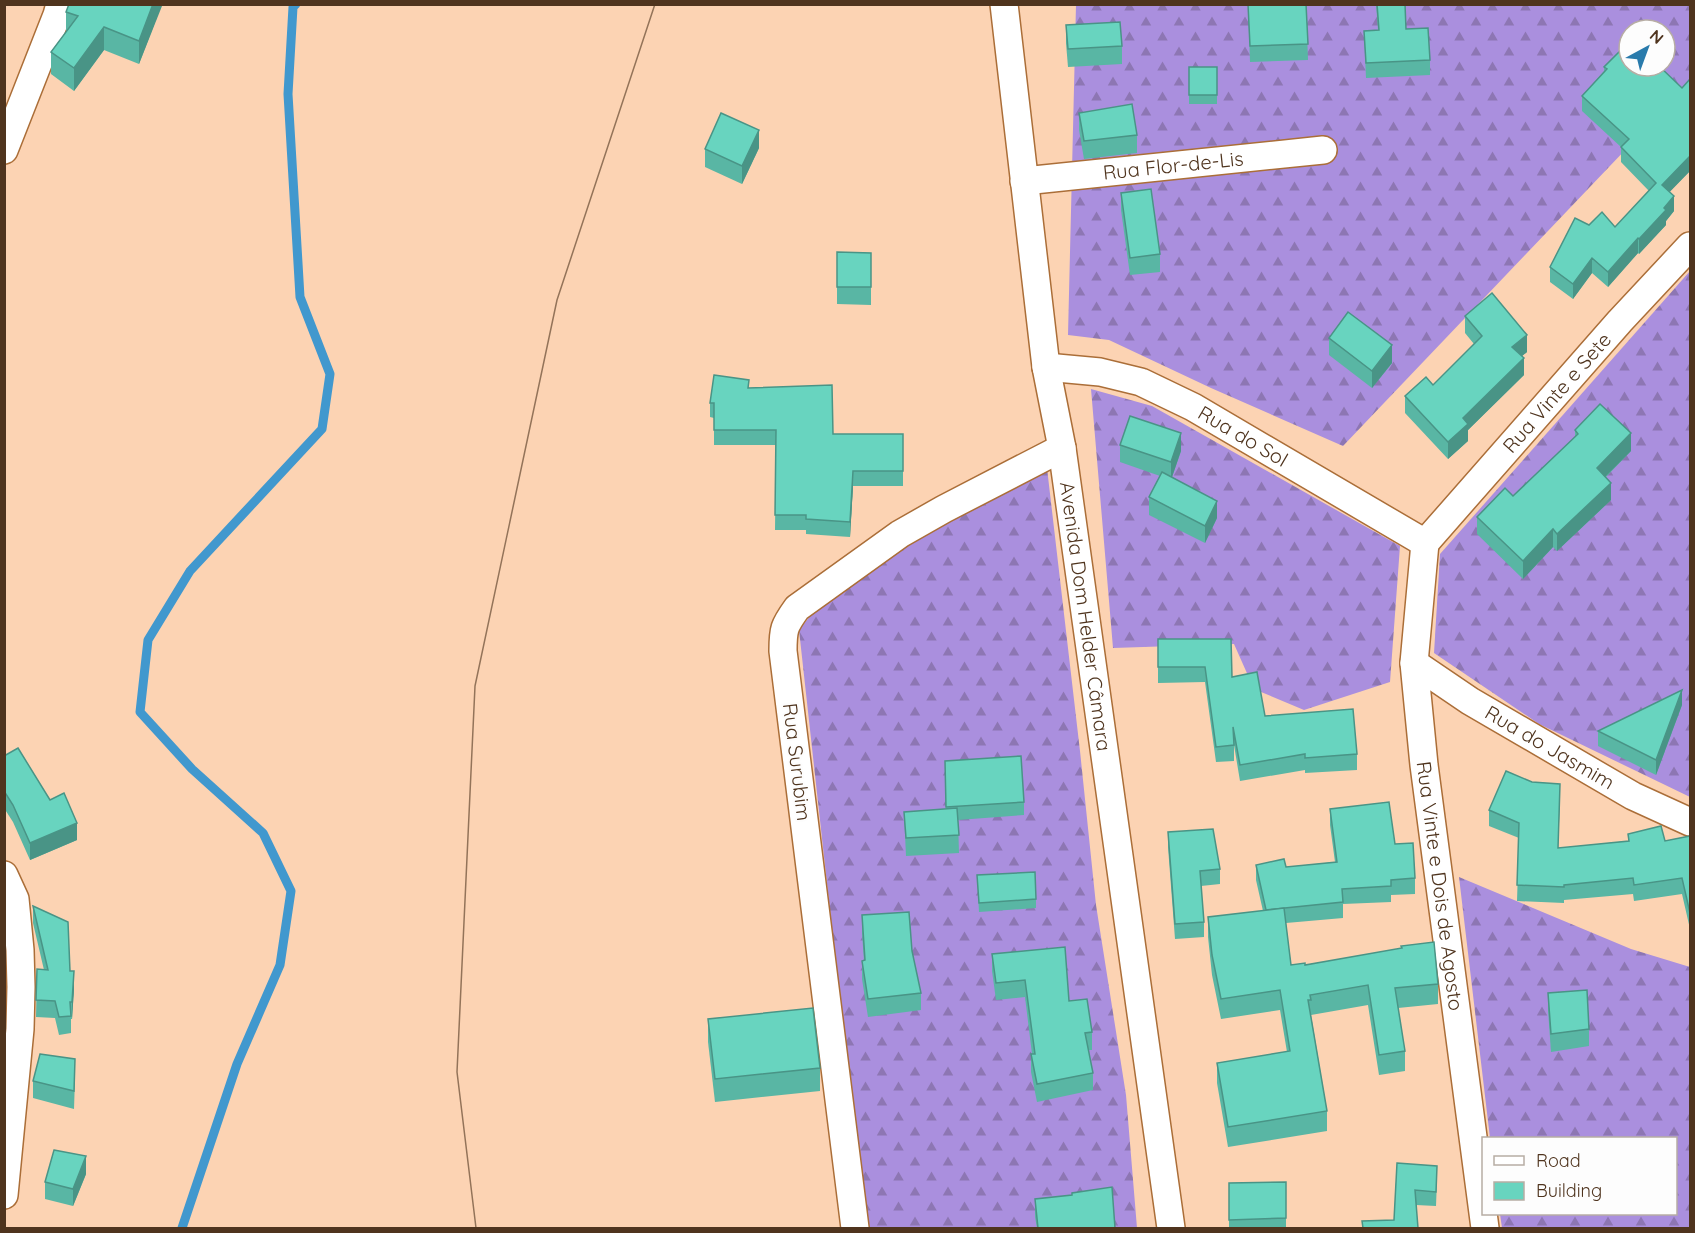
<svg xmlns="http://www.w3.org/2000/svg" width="1695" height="1233" font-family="Quicksand,sans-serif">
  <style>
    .forest { fill: url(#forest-firs); fill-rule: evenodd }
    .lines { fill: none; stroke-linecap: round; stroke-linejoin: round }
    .stream { stroke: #4198ce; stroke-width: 9 }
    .street-casing { stroke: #ab6e38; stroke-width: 30 }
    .street { stroke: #fff; stroke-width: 27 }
    .tram { stroke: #937359; stroke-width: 1.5 }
    .wall { fill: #59b6a4 }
    .shaded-wall { fill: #499486 }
    .building { fill: #68d4bf; stroke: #499486; stroke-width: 1.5 }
    .labels { text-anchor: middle; stroke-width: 4.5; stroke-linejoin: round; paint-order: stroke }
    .street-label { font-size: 20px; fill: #4f341e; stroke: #fdfdfd }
  </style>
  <defs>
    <pattern id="forest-firs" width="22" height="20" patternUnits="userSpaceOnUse" patternTransform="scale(1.5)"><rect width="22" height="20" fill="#aa8fde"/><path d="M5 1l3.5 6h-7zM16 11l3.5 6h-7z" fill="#8d76b3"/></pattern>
  </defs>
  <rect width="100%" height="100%" fill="#fcd3b3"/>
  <g class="forest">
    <path d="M1076 5H1690V82L1343 446 1211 388 1109 340 1068 335ZM1629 30H1665V66H1629Z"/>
    <polygon points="1690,271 1690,797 1539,724 1434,653 1440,554"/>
    <polygon points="1091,389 1152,406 1400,546 1390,682 1304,710 1254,689 1234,644 1113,648"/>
    <polygon points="1047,468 1080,751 1096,905 1126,1095 1137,1228 865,1228 799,630 842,576 961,516"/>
    <polygon points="1459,877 1631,949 1690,967 1690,1228 1502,1228 1500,1214 1676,1214 1676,1138 1490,1138"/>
  </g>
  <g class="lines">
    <polyline class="stream" points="182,1228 237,1064 280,965 291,891 263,833 192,769 140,712 148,640 190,571 322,429 330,374 300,297 288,94 293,7 296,4"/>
    <g class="street-casing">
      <g id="street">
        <path id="s1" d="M1004 4 1046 367 1062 448 1171 1228"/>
        <polyline points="4,150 57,15 60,4"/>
        <path id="s2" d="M1024 181 1323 150"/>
        <path id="s3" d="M1046 367 1100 372 1141 382 1193 407 1425 543"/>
        <path id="s4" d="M1425 543 1414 663 1424 765 1485 1228"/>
        <path id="s5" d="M1425 543 1620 321 1690 246"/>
        <path id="s6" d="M1414 663 1470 701 1633 796 1690 822"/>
        <polyline points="4,875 15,899 20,950 21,987 20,1029 4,1195"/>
        <path d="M855 1228 783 651C783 629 784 626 797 608L900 534 944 509 1062 448"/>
      </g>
    </g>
    <use href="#street" class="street"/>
    <polyline class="tram" points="476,1228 457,1072 475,686 557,300 655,4"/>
  </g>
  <g class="wall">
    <polygon points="162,4 139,64 104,50 74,91 51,74 51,52 66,32 66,12"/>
    <polygon points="1248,4 1306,4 1308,60 1250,62"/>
    <polygon points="1376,4 1405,4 1406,29 1430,60 1430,75 1366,78 1364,31 1378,30"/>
    <polygon points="1066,25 1122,46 1122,64 1068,67 1066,43"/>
    <rect x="1189" y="67" width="28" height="37"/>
    <polygon points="1604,67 1690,171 1669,192 1674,211 1666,221 1666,225 1639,254 1638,253 1608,287 1592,273 1573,299 1550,282 1550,267 1589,225 1615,227 1649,191 1621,162 1621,147 1582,111 1582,96 1604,71"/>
    <polygon points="1079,113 1137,135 1137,153 1084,159 1079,130"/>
    <polygon points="759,148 742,184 705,167 705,149"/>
    <polygon points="1121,193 1160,254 1160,272 1130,275 1121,210"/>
    <polygon points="837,252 871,253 871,305 837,304"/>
    <polygon points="1465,316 1527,352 1522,356 1524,375 1468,430 1468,441 1448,459 1405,413 1405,396 1433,385 1474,344 1465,333"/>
    <polygon points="1329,338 1392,363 1372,388 1329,355"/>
    <polygon points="749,388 833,434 903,434 903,486 853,486 850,537 806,534 806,530 775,530 776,445 714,445 714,418 710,417 710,403"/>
    <polygon points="1575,430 1631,451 1606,477 1611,500 1557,551 1553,547 1523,579 1477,534 1477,517 1513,496 1575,437"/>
    <polygon points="1120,445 1181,451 1172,477 1217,518 1205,543 1149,515 1149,497 1160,476 1120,462"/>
    <polygon points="1158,639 1232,677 1265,716 1357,754 1357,770 1305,773 1305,770 1240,781 1234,745 1234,761 1216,762 1205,682 1158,683"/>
    <polygon points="1682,705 1656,775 1598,746 1598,731"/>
    <polygon points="4,756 50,800 77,840 30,860 13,822 4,808"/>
    <polygon points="945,761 1024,802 1024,815 958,820 959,853 906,856 904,812 946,809"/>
    <polygon points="1560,800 1558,848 1628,841 1628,834 1665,841 1690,836 1690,929 1682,894 1634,901 1633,894 1564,900 1564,903 1517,901 1519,838 1489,826 1489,810"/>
    <polygon points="1330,809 1395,844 1415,878 1415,894 1391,895 1391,902 1343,904 1343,918 1286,923 1291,965 1305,965 1438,984 1438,1004 1398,1008 1405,1051 1405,1071 1379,1075 1368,1005 1311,1015 1327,1111 1327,1131 1228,1147 1217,1083 1217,1063 1287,1052 1280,1010 1221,1019 1212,975 1208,937 1208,917 1263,911 1256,880 1256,865 1286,867 1335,862 1330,825"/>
    <polygon points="1168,832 1220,869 1220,884 1201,886 1204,922 1204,937 1175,939 1168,847"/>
    <polygon points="977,875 1036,899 1036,908 979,912"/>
    <polygon points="33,906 70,971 74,989 72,1019 71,1019 71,1033 59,1035 55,1018 36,1017 37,969 44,970 33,923"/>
    <polygon points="862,915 921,993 921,1010 868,1017 862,979 862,961 864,961 862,933"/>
    <polygon points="992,954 1069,1001 1092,1032 1092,1050 1088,1050 1093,1073 1093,1090 1037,1102 1031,1072 1031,1054 1032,1054 1025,997 996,1000 992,971"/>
    <polygon points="1548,993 1589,1029 1589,1046 1551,1052 1548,1010"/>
    <polygon points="708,1019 820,1068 820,1091 715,1102 708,1042"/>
    <polygon points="75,1077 74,1109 33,1098 33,1081"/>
    <polygon points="1397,1163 1437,1180 1436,1206 1416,1205 1394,1220"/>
    <polygon points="86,1174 73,1206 45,1199 45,1182"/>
    <polygon points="1286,1182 1286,1228 1229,1228 1229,1183"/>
    <polygon points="1035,1199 1115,1228 1037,1228 1035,1217"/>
  </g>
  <g class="shaded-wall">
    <polygon points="153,4 162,4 162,6 139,64 139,41"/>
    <polygon points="104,27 104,50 74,91 74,68"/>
    <polygon points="759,130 759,148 742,184 742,166"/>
    <polygon points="1690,156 1690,171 1662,200 1662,185"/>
    <polygon points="1674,196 1674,211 1666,221 1666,225 1639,254 1639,239"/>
    <polygon points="1638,238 1638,253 1608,287 1608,272"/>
    <polygon points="1592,258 1592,273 1573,299 1573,284"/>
    <polygon points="1527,335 1527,352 1512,364 1512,347"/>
    <polygon points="1392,345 1392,363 1372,388 1372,371"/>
    <polygon points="1524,358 1524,375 1468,430 1468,441 1448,459 1448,442 1463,418"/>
    <polygon points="1181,433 1181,451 1171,480 1171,462"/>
    <polygon points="1631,433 1631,451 1597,485 1597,468"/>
    <polygon points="853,471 853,486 850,537 850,522"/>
    <polygon points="1611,483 1611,500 1557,551 1557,534"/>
    <polygon points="1217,501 1217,518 1205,543 1205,526"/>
    <polygon points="1553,529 1553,547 1523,579 1523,561"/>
    <polygon points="1682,690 1682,705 1656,775 1656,760"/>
    <polygon points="77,823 77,840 30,860 30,843"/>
    <polygon points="74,971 74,989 72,1019 72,1002"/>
    <polygon points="86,1156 86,1174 73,1206 73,1189"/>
  </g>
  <g class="building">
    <polygon points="69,4 153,4 139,41 104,27 74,68 51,52 78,16 66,12"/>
    <polygon points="1248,4 1306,4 1308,44 1250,46"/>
    <polygon points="1377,4 1405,4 1406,29 1428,28 1430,60 1366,63 1364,31 1379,30"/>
    <polygon points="1120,22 1122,46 1068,49 1066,25"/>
    <polygon points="1629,42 1629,66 1659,66 1682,88 1690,79 1690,156 1662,185 1674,196 1664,208 1666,210 1639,239 1638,238 1608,272 1592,258 1573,284 1550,267 1575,218 1589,225 1602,212 1615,227 1656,183 1621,147 1629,139 1582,96 1607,69 1604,67"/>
    <rect x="1189" y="67" width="28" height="28"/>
    <polygon points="1132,104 1137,135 1084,141 1079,113"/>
    <polygon points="721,113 759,130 742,166 705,149"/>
    <polygon points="1151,189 1160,254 1130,258 1121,193"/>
    <polygon points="837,252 871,253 871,287 837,287"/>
    <polygon points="1492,293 1527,335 1512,347 1524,358 1463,418 1468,424 1448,442 1405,396 1426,377 1433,385 1482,336 1465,316"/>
    <polygon points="1348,312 1392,345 1372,371 1329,338"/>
    <polygon points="714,375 749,380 748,388 832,385 833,434 903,434 903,471 853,471 850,522 806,519 806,515 775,515 776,430 714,430 714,403 710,403"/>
    <polygon points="1600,404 1631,433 1597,468 1611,483 1557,534 1553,529 1523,561 1477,517 1505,488 1513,496 1578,434 1575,430"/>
    <polygon points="1130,416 1181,433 1171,462 1120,445"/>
    <polygon points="1162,472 1217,501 1205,526 1149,497"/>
    <polygon points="1158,639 1231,639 1232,677 1257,672 1265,716 1353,709 1357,754 1305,758 1305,754 1240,765 1233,727 1234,745 1216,747 1205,667 1158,667"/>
    <polygon points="1682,690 1656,760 1598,731"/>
    <polygon points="18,748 50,800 64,793 77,823 30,843 13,805 4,791 4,756"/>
    <polygon points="1021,756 1024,802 946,807 945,761"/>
    <polygon points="1506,771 1532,782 1560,784 1558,848 1629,841 1628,834 1661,826 1665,841 1690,836 1690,913 1682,878 1634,885 1633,878 1564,885 1564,887 1517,885 1519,823 1489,810"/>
    <polygon points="1389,802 1395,844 1413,843 1415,878 1391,880 1391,886 1342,889 1343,902 1266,910 1256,865 1284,859 1286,867 1337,862 1330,809"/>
    <polygon points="957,808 959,835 906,838 904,812"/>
    <polygon points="1213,829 1220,869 1200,871 1204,922 1175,924 1168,832"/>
    <polygon points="1035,872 1036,899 979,903 977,875"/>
    <polygon points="33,906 68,922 70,971 74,971 72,1002 70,1002 71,1016 59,1017 55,1001 36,1000 37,969 48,970"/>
    <polygon points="1284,908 1291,965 1305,963 1305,965 1402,948 1401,946 1434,942 1438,984 1395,988 1405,1051 1379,1055 1368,985 1310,995 1311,1000 1308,1000 1327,1111 1228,1127 1217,1063 1290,1051 1280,990 1221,999 1212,955 1208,917"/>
    <polygon points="909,912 912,951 921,993 868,999 862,961 865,960 862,915"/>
    <polygon points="1065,947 1069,1001 1087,999 1092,1032 1085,1033 1093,1073 1037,1084 1031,1054 1035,1054 1025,980 996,983 992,954"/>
    <polygon points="1587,990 1589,1029 1551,1034 1548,993"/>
    <polygon points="813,1008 820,1068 715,1079 708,1019"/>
    <polygon points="40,1054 75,1059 74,1091 33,1081"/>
    <polygon points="54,1150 86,1156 73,1189 45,1182"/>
    <polygon points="1397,1163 1437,1166 1436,1192 1415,1190 1418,1228 1363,1228 1362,1221 1394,1220"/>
    <polygon points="1286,1182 1286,1218 1229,1220 1229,1183"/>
    <polygon points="1112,1187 1115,1228 1038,1228 1035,1199 1072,1195 1072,1193"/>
  </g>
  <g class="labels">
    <g class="street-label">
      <text dy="7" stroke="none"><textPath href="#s2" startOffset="150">Rua Flor-de-Lis</textPath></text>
      <text dy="7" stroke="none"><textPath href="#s5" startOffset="200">Rua Vinte e Sete</textPath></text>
      <text dy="7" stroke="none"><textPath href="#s3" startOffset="212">Rua do Sol</textPath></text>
      <text dy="7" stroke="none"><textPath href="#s1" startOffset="618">Avenida Dom Helder Câmara</textPath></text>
      <text dy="7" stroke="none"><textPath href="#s6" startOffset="160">Rua do Jasmim</textPath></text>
      <text transform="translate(797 762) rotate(83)" y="7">Rua Surubim</text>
      <text dy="7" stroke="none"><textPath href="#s4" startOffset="345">Rua Vinte e Dois de Agosto</textPath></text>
    </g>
  </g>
  <rect width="1695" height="1233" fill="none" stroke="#4f341e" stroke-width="12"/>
  <rect x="1482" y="1137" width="195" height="78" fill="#fdfdfd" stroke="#b7ada4" stroke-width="1.5"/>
  <rect x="1494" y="1156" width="30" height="9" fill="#ffffff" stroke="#b7ada4" stroke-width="1.5"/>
  <text x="1536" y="1167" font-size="18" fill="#4f341e">Road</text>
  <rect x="1494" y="1182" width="30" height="18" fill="#68d4bf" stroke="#b7ada4" stroke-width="1.5"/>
  <text x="1536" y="1197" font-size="18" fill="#4f341e">Building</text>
  <g transform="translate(1647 48) rotate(41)"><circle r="28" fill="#fdfdfd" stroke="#b7ada4" stroke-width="1.5"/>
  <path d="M0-4.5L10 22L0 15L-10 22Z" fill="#297bac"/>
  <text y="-9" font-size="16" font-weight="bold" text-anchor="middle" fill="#4f341e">N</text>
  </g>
</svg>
